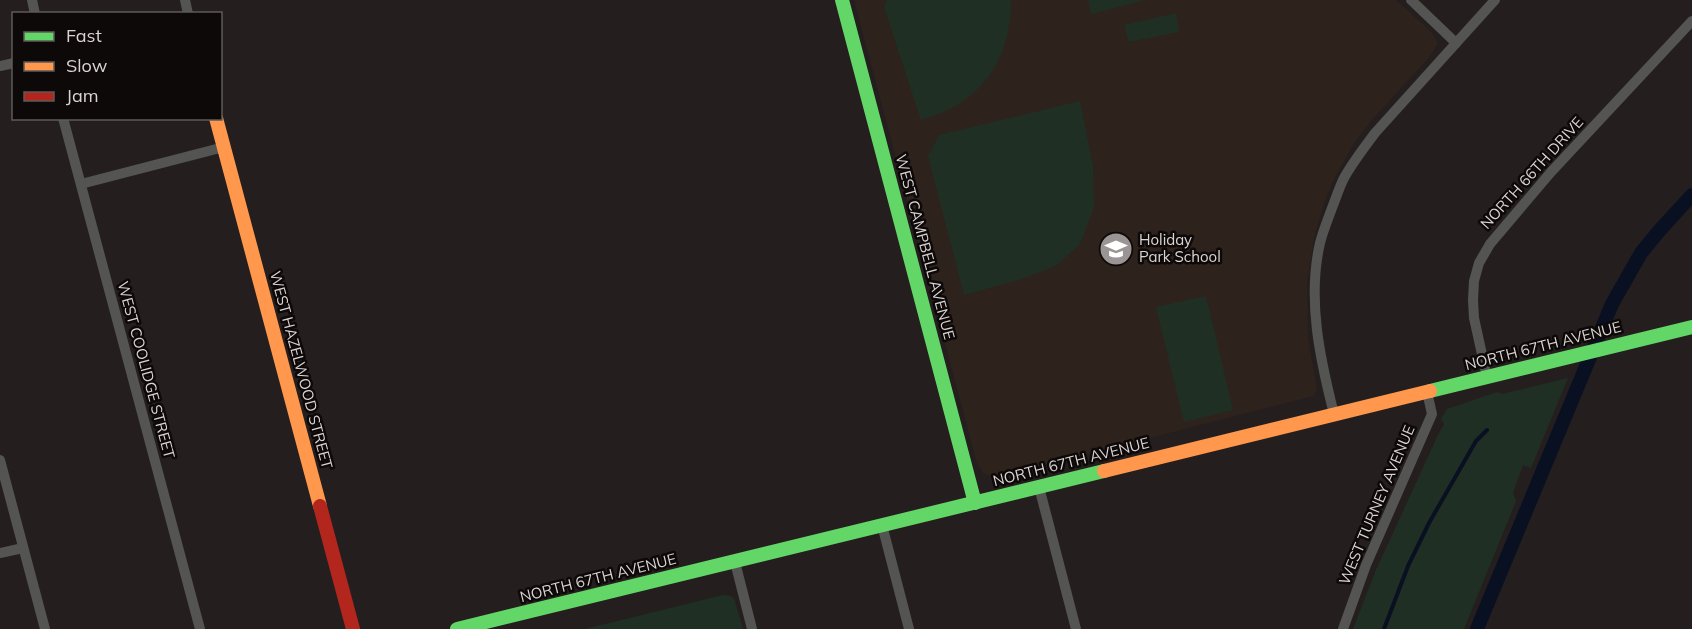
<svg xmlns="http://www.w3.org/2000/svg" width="1692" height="629" font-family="Mulish,sans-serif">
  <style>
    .built { fill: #2e221d }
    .green { fill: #202f24 }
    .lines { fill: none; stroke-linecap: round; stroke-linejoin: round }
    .stream { stroke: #091021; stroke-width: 4 }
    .canal { stroke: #091021; stroke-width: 14 }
    .street { stroke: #545453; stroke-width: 10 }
    .fast { stroke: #63d668; stroke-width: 14 }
    .slow { stroke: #ff974d; stroke-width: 14 }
    .jam { stroke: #b3261e; stroke-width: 14 }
    .labels { text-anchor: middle; stroke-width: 5; stroke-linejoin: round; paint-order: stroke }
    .street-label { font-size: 15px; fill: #dad4d3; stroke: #0d0908 }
    .poi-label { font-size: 15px; fill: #dad4d3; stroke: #0d0908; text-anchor: start }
  </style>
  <rect width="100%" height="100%" fill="#241f1e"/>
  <polygon class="built" points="854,0 1396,0 1431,32 1438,43 1431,55 1371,121 1354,143 1333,181 1324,203 1314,238 1307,282 1308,338 1317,390 1313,396 998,477 990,476 983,473 976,460"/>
  <g class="green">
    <path d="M887 0H1011C1011 61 980 104 921 120L884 7Z"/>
    <polygon points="1088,0 1142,0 1142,1 1091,14"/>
    <polygon points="1176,13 1179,32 1129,42 1124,25"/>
    <polygon points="1080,101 1093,166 1094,207 1080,244 1057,265 1025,278 964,295 928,156 939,135"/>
    <polygon points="1206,296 1233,410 1184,422 1156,307"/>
    <polygon points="1568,378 1531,468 1523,465 1513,493 1516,501 1464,629 1353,629 1376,570 1438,435 1444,424 1441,419 1447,409 1497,392 1502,394"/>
    <polygon points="723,595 730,596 734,598 743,629 585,629"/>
  </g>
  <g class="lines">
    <polyline class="stream" points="1384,629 1408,566 1429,523 1476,441 1487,430"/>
    <polyline class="canal" points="1477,629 1612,304 1641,253 1659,231 1692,195"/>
    <g class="street">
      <polyline points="32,0 35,14"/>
      <polyline points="185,0 188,14"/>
      <polyline points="1411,0 1456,43"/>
      <polyline points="0,66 14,63"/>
      <polyline points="63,118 200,629"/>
      <polyline points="81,184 224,147"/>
      <polyline points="1487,377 1474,318 1473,300 1474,281 1479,263 1490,244 1551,172 1692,21"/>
      <path d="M1334 414C1320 359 1307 299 1320 243 1323 231 1328 219 1332 208 1336 198 1339 188 1344 178 1353 162 1364 148 1375 133L1495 0"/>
      <polyline points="0,460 45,629"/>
      <polyline points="1039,487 1076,629"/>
      <polyline points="882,525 909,629"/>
      <polyline points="0,553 23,548"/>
      <polyline points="735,562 752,629"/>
      <polyline points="1343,629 1366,565 1432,414 1427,392"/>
    </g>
    <g class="fast">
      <polyline points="842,0 975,503"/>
      <polyline points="1430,391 1692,327"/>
      <polyline points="457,629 1104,471"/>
    </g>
    <g class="slow">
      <polyline points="216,118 320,506"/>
      <polyline points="1104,471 1430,391"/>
    </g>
    <polyline class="jam" points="320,506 353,629"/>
  </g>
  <defs>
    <g id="school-disc" transform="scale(1.725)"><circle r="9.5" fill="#9a9594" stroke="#0d0908"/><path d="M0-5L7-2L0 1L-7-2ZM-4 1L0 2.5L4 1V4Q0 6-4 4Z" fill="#fff"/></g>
  </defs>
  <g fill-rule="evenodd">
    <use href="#school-disc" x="1116" y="249"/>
  </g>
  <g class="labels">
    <g class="street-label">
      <text transform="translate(1532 173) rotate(-48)" y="5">NORTH 66TH DRIVE</text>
      <text transform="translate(925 247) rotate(75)" y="5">WEST CAMPBELL AVENUE</text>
      <text transform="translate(1543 346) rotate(-14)" y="5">NORTH 67TH AVENUE</text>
      <text transform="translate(146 370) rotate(75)" y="5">WEST COOLIDGE STREET</text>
      <text transform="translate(301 370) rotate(75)" y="5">WEST HAZELWOOD STREET</text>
      <text transform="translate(1071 462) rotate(-14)" y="5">NORTH 67TH AVENUE</text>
      <text transform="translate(1377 505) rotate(-67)" y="5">WEST TURNEY AVENUE</text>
      <text transform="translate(598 578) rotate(-14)" y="5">NORTH 67TH AVENUE</text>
    </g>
    <g class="poi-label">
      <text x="1139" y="245">Holiday<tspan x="1139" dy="17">Park School</tspan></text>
    </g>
  </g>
  <rect x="12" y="12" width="210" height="108" fill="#0d0908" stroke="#5f5a59" stroke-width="1.5"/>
  <rect x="24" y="32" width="30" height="9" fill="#63d668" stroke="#5f5a59" stroke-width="1.5"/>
  <text x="66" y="42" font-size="18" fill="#dad4d3">Fast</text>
  <rect x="24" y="62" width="30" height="9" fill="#ff974d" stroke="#5f5a59" stroke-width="1.5"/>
  <text x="66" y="72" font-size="18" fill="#dad4d3">Slow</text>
  <rect x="24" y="92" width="30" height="9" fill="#b3261e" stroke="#5f5a59" stroke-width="1.5"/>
  <text x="66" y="102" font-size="18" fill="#dad4d3">Jam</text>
</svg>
